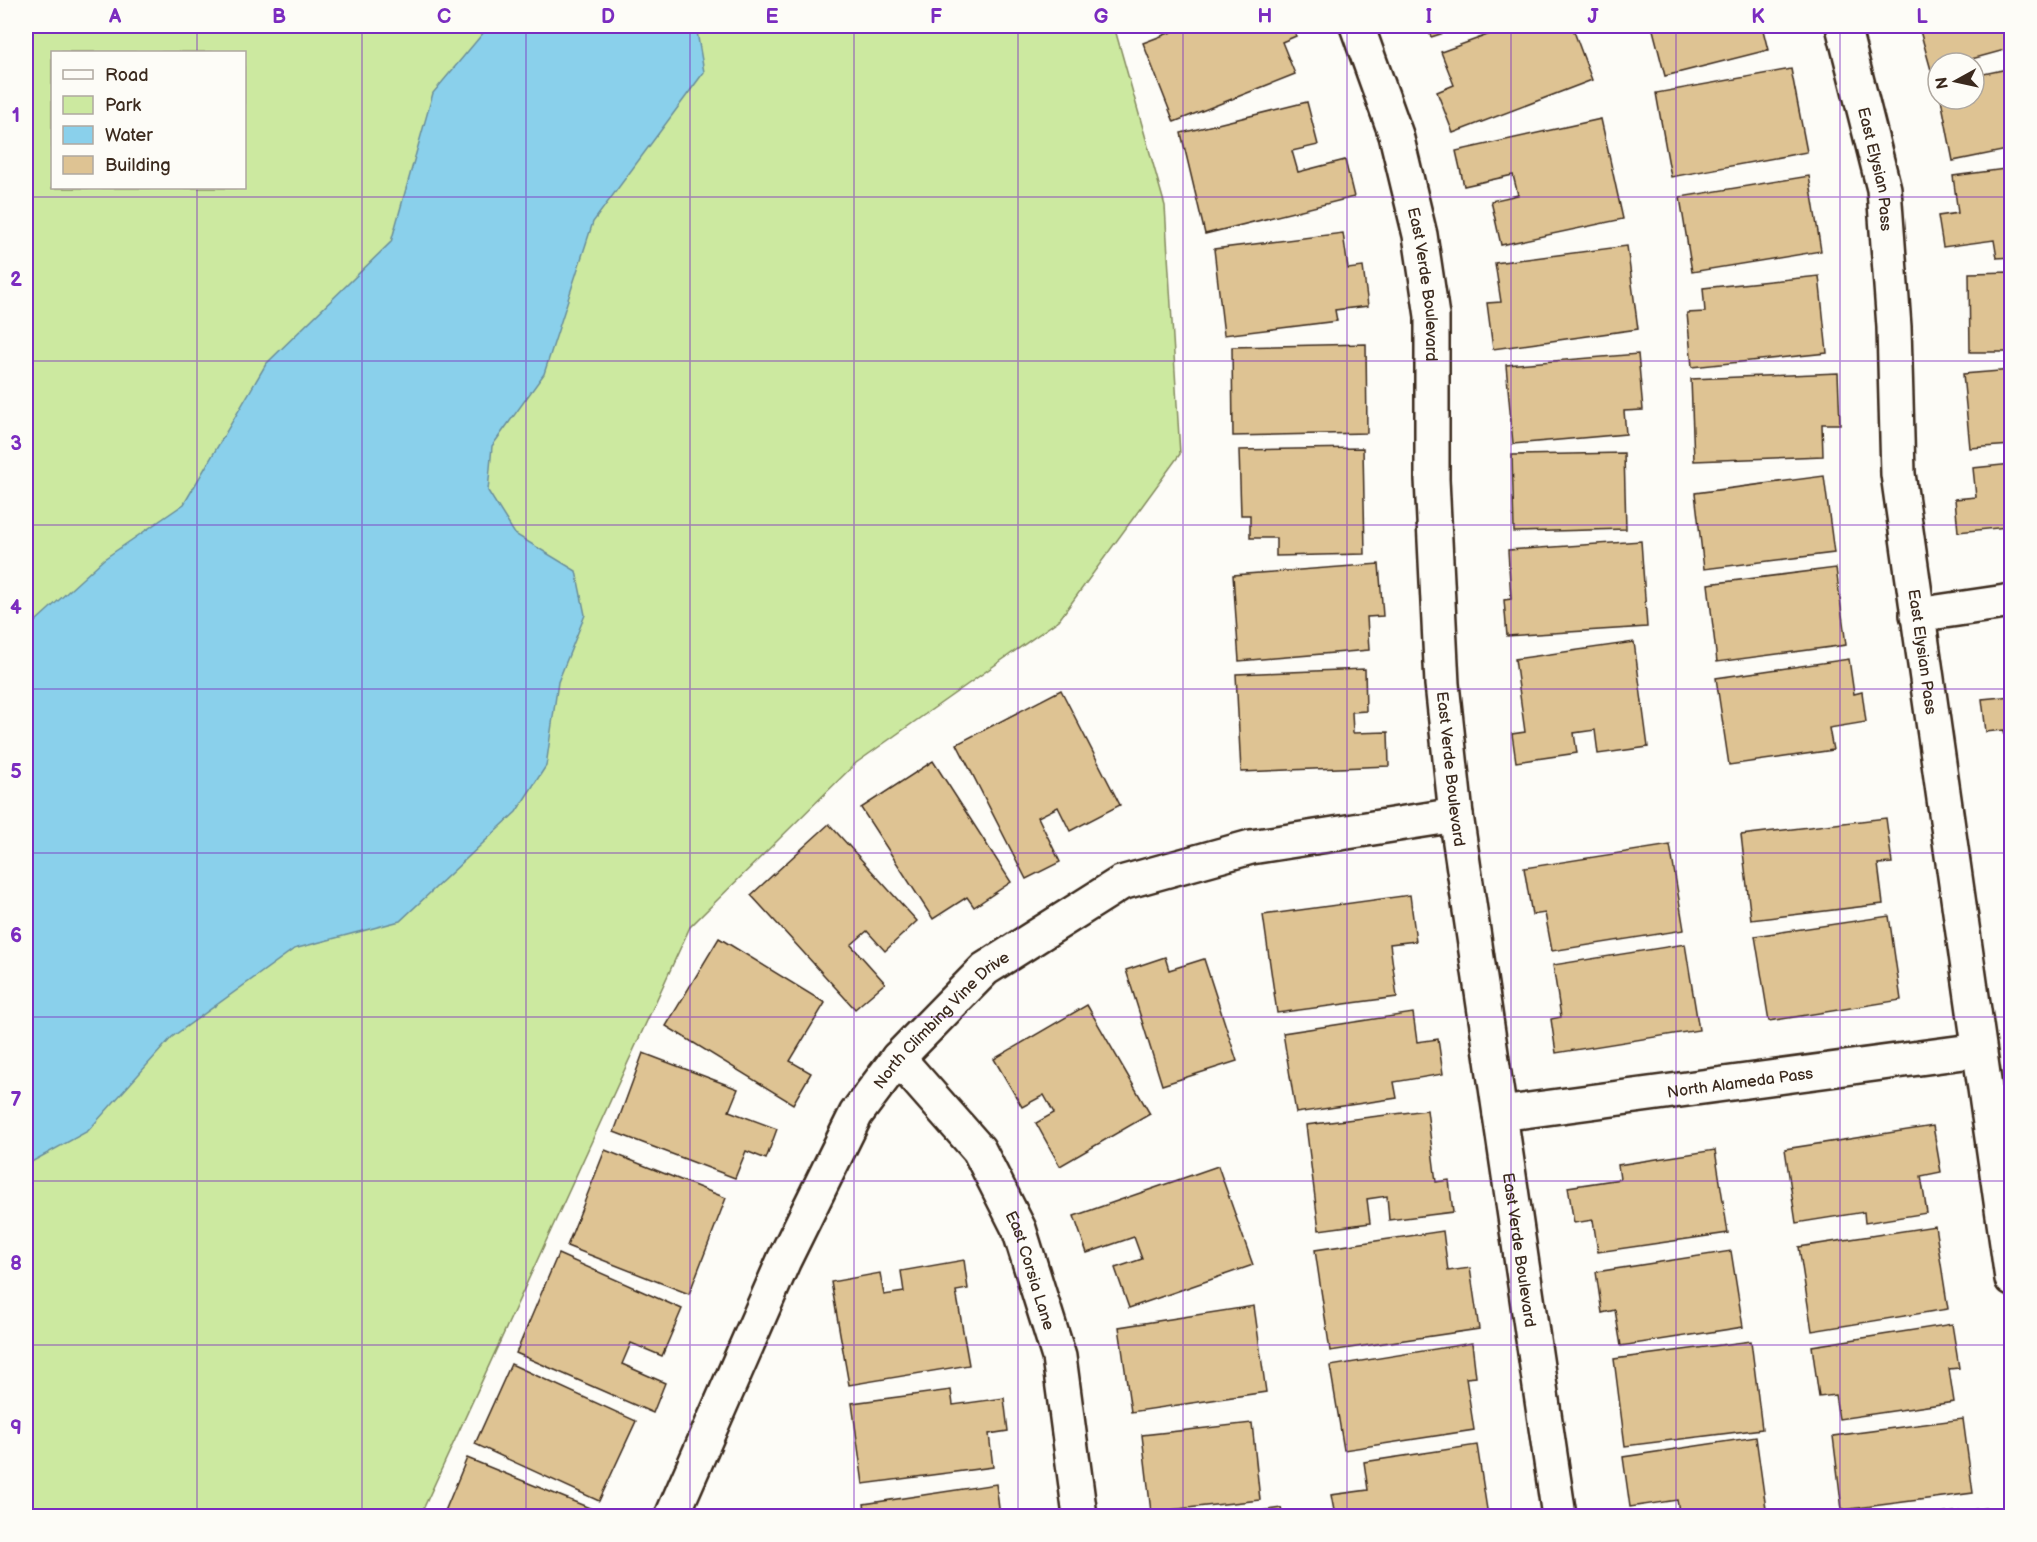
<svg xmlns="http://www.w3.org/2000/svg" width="2037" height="1542" font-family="'Balsamiq Sans',sans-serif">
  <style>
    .green { fill: #cce9a0; stroke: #848a5f; stroke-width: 1.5; fill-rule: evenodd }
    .water { fill: #8ad0eb; stroke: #6a8e99; stroke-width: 1.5 }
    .building { fill: #dec393; stroke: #3b2a1e; stroke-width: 1.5 }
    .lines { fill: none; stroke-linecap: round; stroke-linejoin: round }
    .street-casing { stroke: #3b2a1e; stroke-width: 38 }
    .street { stroke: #fdfcf7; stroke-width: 33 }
    .grid { fill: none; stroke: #7b2cbf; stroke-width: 1.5; stroke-opacity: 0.55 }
    .labels { text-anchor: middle; stroke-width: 5; stroke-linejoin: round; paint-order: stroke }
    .street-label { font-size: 16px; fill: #3b2a1e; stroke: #fdfcf7 }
    .neatline { fill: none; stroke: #7b2cbf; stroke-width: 2 }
    .grid-label { font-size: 20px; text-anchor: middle; font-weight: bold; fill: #7b2cbf }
  </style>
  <rect width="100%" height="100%" fill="#fdfcf7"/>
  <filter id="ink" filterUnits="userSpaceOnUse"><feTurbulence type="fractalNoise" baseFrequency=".0167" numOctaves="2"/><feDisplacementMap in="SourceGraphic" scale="12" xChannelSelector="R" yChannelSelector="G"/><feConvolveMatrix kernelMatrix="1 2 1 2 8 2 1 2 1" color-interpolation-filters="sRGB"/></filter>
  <g filter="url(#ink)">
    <path class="green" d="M26 26H1114L1165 206 1180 454 1059 620 856 763 690 927 420 1516H26ZM52 52H244V188H52Z"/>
    <polygon class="water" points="489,26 696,26 704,72 593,222 544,374 492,446 488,491 515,534 576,571 585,615 558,682 546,766 516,812 400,921 294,949 172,1037 88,1131 26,1165 26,630 104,559 184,504 266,364 391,242 433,93"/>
    <g class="building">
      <polygon points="1187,26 1292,26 1296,36 1282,42 1295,74 1174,122 1143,43"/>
      <polygon points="1427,26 1466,26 1431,37"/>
      <polygon points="1512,26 1572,26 1592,80 1453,133 1437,92 1454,85 1441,52"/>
      <polygon points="1652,26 1762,26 1768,50 1665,76"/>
      <polygon points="1925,26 2012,26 2012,48 1957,63 1938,63 1938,68 1931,70 1919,27"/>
      <polygon points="2012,68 2012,149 1953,161 1941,99 1974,99 1974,76"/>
      <polygon points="1791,69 1807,152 1671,177 1656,93"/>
      <polygon points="1307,102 1318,145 1292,151 1298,172 1345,160 1354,197 1205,234 1181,133"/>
      <polygon points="1601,119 1623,219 1501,245 1491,201 1518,195 1513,175 1464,186 1456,151"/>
      <polygon points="2012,168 2012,257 1997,258 1994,240 1943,247 1938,216 1958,213 1953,176"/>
      <polygon points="1809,176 1821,251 1692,272 1680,197"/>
      <polygon points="1343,233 1348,269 1363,267 1368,306 1335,310 1337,321 1224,335 1214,249"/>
      <polygon points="1627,246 1638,329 1493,349 1487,303 1501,302 1495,263"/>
      <polygon points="2012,272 2012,352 1970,352 1969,273"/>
      <polygon points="1819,276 1827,353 1692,367 1687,313 1705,312 1703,288"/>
      <polygon points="1366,344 1367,433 1233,436 1232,347"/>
      <polygon points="1638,354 1643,410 1624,411 1626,434 1513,444 1506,365"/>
      <polygon points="2012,370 2012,445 1970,448 1963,374"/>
      <polygon points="1838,373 1840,424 1822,424 1823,456 1694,461 1691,379"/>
      <polygon points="1363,448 1365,554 1276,556 1276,538 1250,538 1250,515 1241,515 1239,450"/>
      <polygon points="1624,453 1626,529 1514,532 1512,455"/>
      <polygon points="2012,464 2012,548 2008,549 2007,527 1958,532 1955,499 1976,497 1973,468"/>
      <polygon points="1824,476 1834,553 1704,569 1695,493"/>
      <polygon points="1641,541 1647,627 1507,636 1504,600 1511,599 1508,550"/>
      <polygon points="1379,564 1383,616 1367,617 1369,650 1239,661 1233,575"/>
      <polygon points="1836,568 1846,645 1717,662 1708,584"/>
      <polygon points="1634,642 1648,747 1598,754 1595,730 1574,733 1577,753 1516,762 1512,734 1525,732 1515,659"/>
      <polygon points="1849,659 1854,694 1862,692 1866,722 1829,728 1833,750 1729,765 1716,678"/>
      <polygon points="1365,669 1366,711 1352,712 1353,733 1388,732 1389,766 1241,772 1236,674"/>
      <polygon points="1061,690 1120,805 1070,831 1058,807 1038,817 1060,862 1026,879 957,744"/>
      <polygon points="2012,696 2012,765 2008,766 2004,730 1986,732 1982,699"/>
      <polygon points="933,761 1011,882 974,907 967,897 933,919 861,808"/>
      <polygon points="2012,781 2012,818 2010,818 2004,782"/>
      <polygon points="1886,818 1892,863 1878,864 1883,904 1751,920 1741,835"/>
      <polygon points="829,824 917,921 885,951 867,931 851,945 885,983 855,1009 751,895"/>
      <polygon points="1670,845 1684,930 1552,951 1545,913 1532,915 1524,868"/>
      <polygon points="1410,895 1416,941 1390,944 1397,997 1277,1013 1263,915"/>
      <polygon points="1889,916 1901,1000 1769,1021 1755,936"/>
      <polygon points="719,938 825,1003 790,1061 811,1073 793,1104 666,1026"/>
      <polygon points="1685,944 1699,1030 1556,1053 1551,1019 1561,1017 1553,965"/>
      <polygon points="1165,957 1169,970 1204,959 1237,1061 1162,1085 1126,970"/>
      <polygon points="1087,1005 1150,1114 1060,1166 1036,1123 1054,1113 1044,1095 1022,1107 994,1059"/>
      <polygon points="1413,1013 1417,1042 1438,1039 1443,1074 1394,1082 1397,1098 1296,1113 1283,1033"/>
      <polygon points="643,1053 738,1089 729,1111 777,1129 766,1159 746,1151 735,1178 614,1132"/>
      <polygon points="1427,1110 1436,1182 1449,1180 1453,1212 1389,1220 1387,1196 1367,1199 1370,1223 1319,1230 1306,1125"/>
      <polygon points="1933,1126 1941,1172 1921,1176 1927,1213 1865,1223 1864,1212 1796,1223 1785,1149"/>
      <polygon points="605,1150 726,1198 689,1294 567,1246"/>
      <polygon points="1715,1150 1728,1233 1598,1252 1593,1220 1574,1223 1568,1187 1620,1179 1618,1165"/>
      <polygon points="1218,1166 1253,1265 1129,1308 1115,1268 1142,1259 1134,1237 1087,1253 1074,1216"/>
      <polygon points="1935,1226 1948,1309 1812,1331 1799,1247"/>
      <polygon points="1443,1231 1448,1271 1470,1268 1479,1329 1330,1351 1315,1250"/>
      <polygon points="1731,1251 1743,1327 1621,1346 1615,1310 1602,1313 1596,1272"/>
      <polygon points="558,1254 682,1309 662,1356 631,1343 622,1364 665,1383 653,1413 516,1353"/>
      <polygon points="964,1260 968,1289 956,1291 969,1365 849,1385 831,1282 880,1273 884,1295 904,1292 901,1271"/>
      <polygon points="1254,1306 1266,1392 1131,1412 1119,1327"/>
      <polygon points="1952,1324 1959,1368 1949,1369 1954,1402 1839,1419 1835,1395 1819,1397 1812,1346"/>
      <polygon points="1751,1341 1762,1429 1625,1446 1614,1359"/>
      <polygon points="1472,1343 1476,1377 1466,1378 1474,1430 1344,1450 1330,1366"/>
      <polygon points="511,1364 636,1421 599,1501 475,1444"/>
      <polygon points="951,1390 953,1405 1004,1398 1008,1431 989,1434 993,1467 863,1484 852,1403"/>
      <polygon points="1963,1419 1973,1493 1842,1510 1833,1436"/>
      <polygon points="1252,1423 1260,1500 1151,1512 1142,1435"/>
      <polygon points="1756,1437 1767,1516 1680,1516 1677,1500 1630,1507 1623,1457"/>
      <polygon points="1477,1445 1488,1516 1335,1516 1331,1495 1368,1490 1364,1462"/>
      <polygon points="467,1458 592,1509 589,1516 443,1516"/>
      <polygon points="996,1484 1000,1516 866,1516 864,1504"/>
      <polygon points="1281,1508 1283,1516 1226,1516"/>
      <polygon points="1986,1508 1987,1516 1925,1516"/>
    </g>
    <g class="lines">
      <g class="street-casing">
        <g id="street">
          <path id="s1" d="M1357 26 1396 135 1420 235 1432 316V479L1442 684 1456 815 1559 1516"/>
          <path id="s2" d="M1843 26 1884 189 1894 327 1898 474 2012 1279"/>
          <polyline points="1917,615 2012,601"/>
          <path id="s3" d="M898 1058 979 1150 1019 1229 1059 1357 1080 1516"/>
          <path id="s4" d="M1500 1114 1979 1050"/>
          <path id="s5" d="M672 1516 784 1260 856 1114 898 1058 985 969 1121 883 1251 847 1456 815"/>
        </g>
      </g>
      <use href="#street" class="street"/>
    </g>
  </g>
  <path class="grid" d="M197 26V52M362 26V1516M526 26V1516M690 26V1516M854 26V1516M1018 26V1516M1183 26V1516M1347 26V1516M1511 26V1516M1676 26V1516M1840 26V1516M197 188V1516M26 197H2012M26 361H2012M26 525H2012M26 689H2012M26 853H2012M26 1017H2012M26 1181H2012M26 1345H2012"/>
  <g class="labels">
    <g class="street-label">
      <text dy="6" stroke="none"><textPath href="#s2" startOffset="147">East Elysian Pass</textPath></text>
      <text dy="6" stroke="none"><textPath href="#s1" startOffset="268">East Verde Boulevard</textPath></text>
      <text dy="6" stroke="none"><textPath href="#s2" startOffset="633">East Elysian Pass</textPath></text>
      <text dy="6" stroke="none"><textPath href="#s1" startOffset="754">East Verde Boulevard</textPath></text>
      <text dy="6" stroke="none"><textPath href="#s5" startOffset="570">North Climbing Vine Drive</textPath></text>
      <text dy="6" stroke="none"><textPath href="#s4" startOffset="242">North Alameda Pass</textPath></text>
      <text dy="6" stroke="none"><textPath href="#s1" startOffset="1240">East Verde Boulevard</textPath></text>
      <text dy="6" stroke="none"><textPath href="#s3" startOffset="254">East Corsia Lane</textPath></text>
    </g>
  </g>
  <rect width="2037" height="1542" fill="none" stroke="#fdfcf7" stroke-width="66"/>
  <rect x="51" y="51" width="195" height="138" fill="#fdfcf7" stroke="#afa8a0" stroke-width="1.5"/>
  <rect x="63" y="70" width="30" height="9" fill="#fdfcf7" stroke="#afa8a0" stroke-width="1.5"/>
  <text x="105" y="81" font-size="18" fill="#3b2a1e">Road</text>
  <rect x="63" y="96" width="30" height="18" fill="#cce9a0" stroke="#afa8a0" stroke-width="1.5"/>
  <text x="105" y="111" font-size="18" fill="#3b2a1e">Park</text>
  <rect x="63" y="126" width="30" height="18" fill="#8ad0eb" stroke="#afa8a0" stroke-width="1.5"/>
  <text x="105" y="141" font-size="18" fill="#3b2a1e">Water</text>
  <rect x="63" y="156" width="30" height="18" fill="#dec393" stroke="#afa8a0" stroke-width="1.5"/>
  <text x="105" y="171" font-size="18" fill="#3b2a1e">Building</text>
  <g transform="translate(1956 81) rotate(262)"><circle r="28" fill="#fdfcf7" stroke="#afa8a0" stroke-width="1.5"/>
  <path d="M0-4.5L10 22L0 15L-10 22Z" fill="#3b2a1e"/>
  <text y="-9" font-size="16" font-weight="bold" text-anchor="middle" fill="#3b2a1e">N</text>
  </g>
  <rect x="33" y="33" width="1971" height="1476" class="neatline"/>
  <g class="grid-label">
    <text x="115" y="23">A</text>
    <text x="279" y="23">B</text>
    <text x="444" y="23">C</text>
    <text x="608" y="23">D</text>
    <text x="772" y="23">E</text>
    <text x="936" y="23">F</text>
    <text x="1101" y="23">G</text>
    <text x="1265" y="23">H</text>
    <text x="1429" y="23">I</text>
    <text x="1593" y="23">J</text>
    <text x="1758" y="23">K</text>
    <text x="1922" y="23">L</text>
    <text x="16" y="122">1</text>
    <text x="16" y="286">2</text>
    <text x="16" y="450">3</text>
    <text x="16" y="614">4</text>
    <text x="16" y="778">5</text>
    <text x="16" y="942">6</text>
    <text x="16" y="1106">7</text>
    <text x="16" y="1270">8</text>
    <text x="16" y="1434">9</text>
  </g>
</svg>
